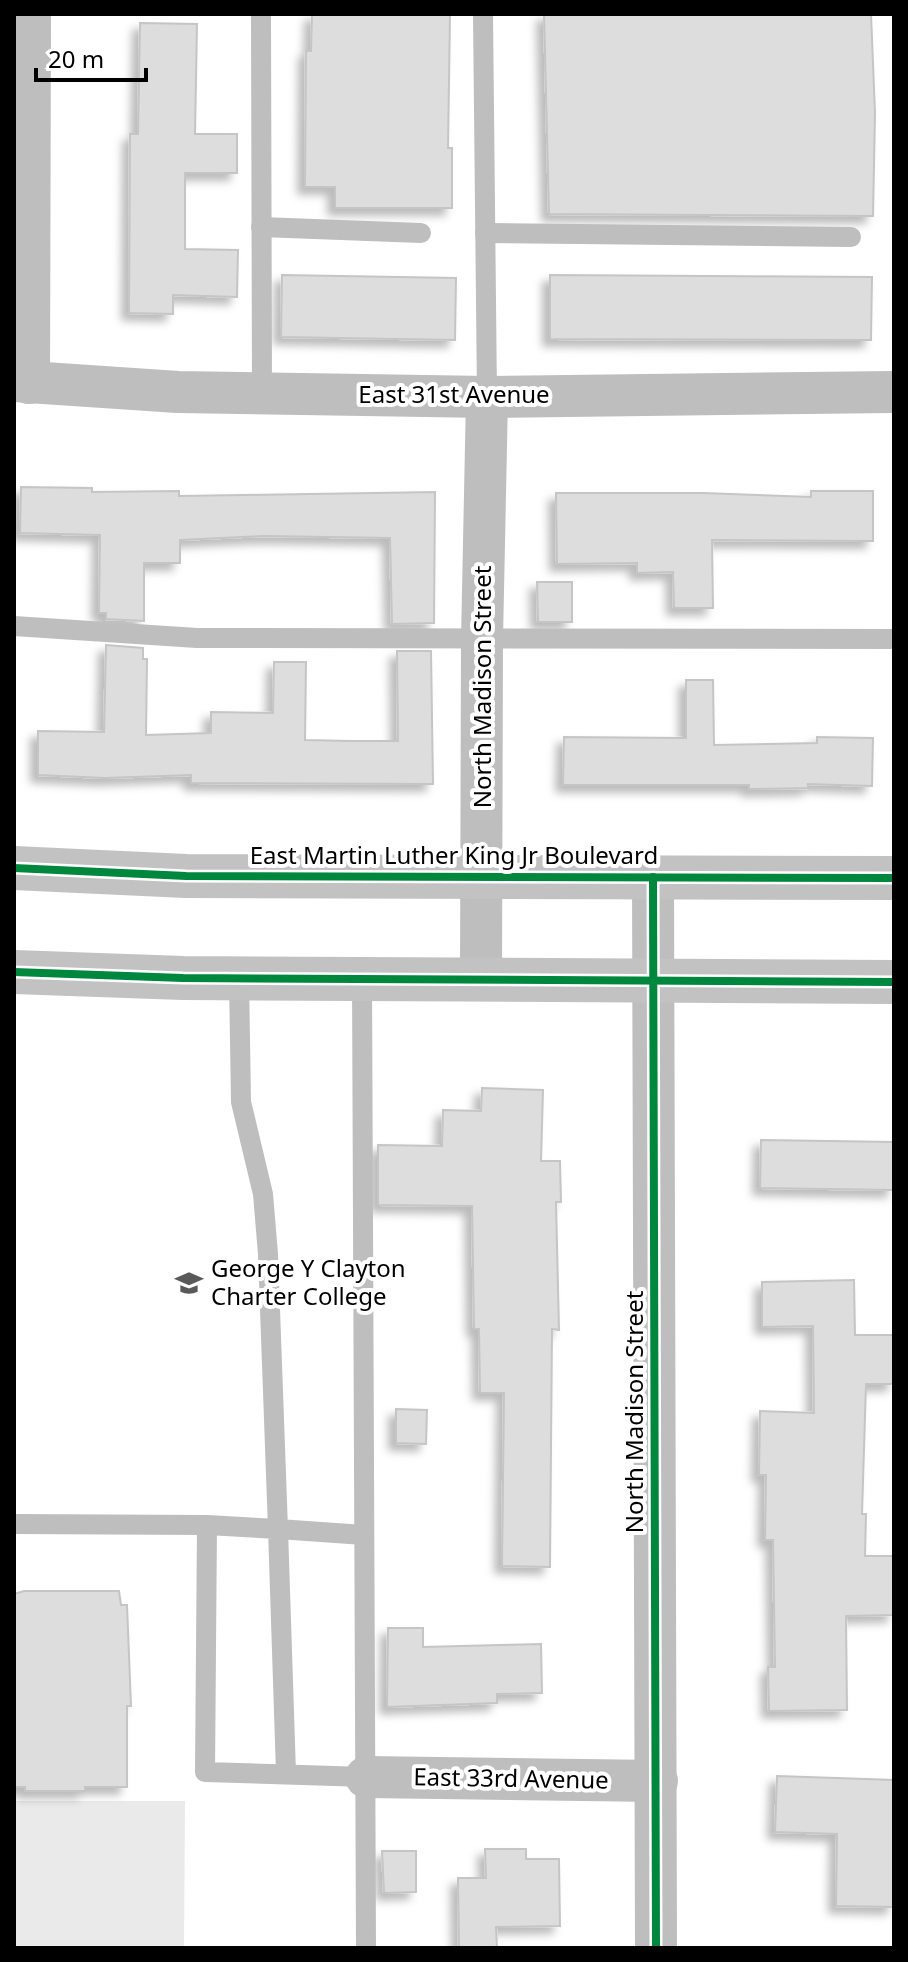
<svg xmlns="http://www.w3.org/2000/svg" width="908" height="1962" font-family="'Noto Sans',sans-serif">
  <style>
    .green { fill: #eaeaea }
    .building { fill: #ddd; stroke: #c5c5c5; stroke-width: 2; filter: url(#shadow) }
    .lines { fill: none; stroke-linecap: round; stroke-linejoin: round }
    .service { stroke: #bebebe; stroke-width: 20 }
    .minor { stroke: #bebebe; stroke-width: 42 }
    .secondary { stroke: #c2c2c2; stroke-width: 44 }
    .cycleway-casing { stroke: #fff; stroke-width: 13 }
    .cycleway { stroke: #00873e; stroke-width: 8 }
    .labels { text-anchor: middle; stroke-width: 8; stroke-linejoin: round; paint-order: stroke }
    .street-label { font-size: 24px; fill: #000; stroke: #fff }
    .poi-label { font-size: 24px; fill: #000; stroke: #fff; text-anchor: start }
  </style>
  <defs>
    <filter id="shadow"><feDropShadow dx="-7" dy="7" stdDeviation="4" flood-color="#0004"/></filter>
  </defs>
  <rect width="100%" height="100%" fill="#fff"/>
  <polygon class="green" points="14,1801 185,1801 184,1948 14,1948"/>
  <g class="building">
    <polygon points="312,14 450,14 448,148 452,148 452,208 335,208 335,187 305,187 306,51 311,51"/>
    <polygon points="544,14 871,14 875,113 873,216 549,214"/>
    <polygon points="140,23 197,24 195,134 237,134 237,173 185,173 185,249 238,250 237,297 173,295 173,314 129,313 130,134 138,134"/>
    <polygon points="282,275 456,278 455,340 281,337"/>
    <polygon points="550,275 872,277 871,340 550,339"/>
    <polygon points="21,487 92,488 92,492 179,491 179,496 435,492 434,623 392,624 390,538 264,536 180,540 180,563 144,563 144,621 106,619 106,613 99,613 100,535 20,533"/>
    <polygon points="811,491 873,491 873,541 712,540 713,608 674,608 673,572 637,573 637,563 557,564 556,493 703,493 811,497"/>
    <polygon points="537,582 572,582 572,622 538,622"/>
    <polygon points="106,645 143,648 143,659 147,659 146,735 211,733 211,712 273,713 274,662 306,662 305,740 350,741 398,741 397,651 431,651 433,784 191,783 191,775 105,778 38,775 38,731 104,732"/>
    <polygon points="686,680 713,680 714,745 817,743 817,737 873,738 872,786 808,784 808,788 749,789 749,785 563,785 564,737 686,738"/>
    <polygon points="482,1088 543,1090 541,1161 560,1161 561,1202 556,1202 559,1330 552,1329 550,1567 502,1566 504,1393 480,1393 479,1329 474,1329 472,1206 378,1205 378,1145 442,1146 443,1110 481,1111"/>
    <polygon points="761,1140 894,1142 894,1190 760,1188"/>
    <polygon points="854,1280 855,1335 894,1335 894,1384 866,1384 862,1514 866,1514 865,1556 894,1556 894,1615 846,1616 847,1710 769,1711 768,1667 775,1667 773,1540 765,1540 766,1475 759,1475 760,1411 814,1413 813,1326 762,1327 762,1282"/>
    <polygon points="396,1409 427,1410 426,1444 396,1443"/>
    <polygon points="24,1591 119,1591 121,1605 127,1605 131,1706 127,1706 127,1787 85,1787 85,1791 25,1791 25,1787 14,1787 14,1594"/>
    <polygon points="388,1628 423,1628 423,1647 541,1644 542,1693 497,1694 497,1703 387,1707"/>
    <polygon points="777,1776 894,1780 894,1907 836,1906 837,1834 775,1832"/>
    <polygon points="485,1849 526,1849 526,1859 559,1859 560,1926 496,1927 497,1948 459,1948 458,1878 486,1878"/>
    <polygon points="382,1851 416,1851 416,1892 384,1893"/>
  </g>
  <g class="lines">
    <g class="service">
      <polyline points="261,14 262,393"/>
      <polyline points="483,14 487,397"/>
      <polyline points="261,227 421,233"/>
      <polyline points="485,233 851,237"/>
      <polyline points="14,626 197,638 894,639"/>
      <polyline points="239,978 241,1102 263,1194 268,1254 278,1529 364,1535"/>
      <polyline points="362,978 366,1948"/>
      <polyline points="14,1524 207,1525 278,1529 286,1773"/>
      <polyline points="207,1525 205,1772 366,1777"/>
    </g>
    <g class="minor">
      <polyline points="14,381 178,392 487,397 894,392"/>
      <polyline points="29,383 30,14"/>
      <polyline points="653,877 656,1948"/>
      <polyline points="481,978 482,640 487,397"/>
      <polyline points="366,1777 657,1781"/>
    </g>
    <g class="secondary">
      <polyline points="14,868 186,876 894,878"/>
      <polyline points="14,972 183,978 894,982"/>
    </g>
    <g class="cycleway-casing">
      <g id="cycleway">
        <polyline points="14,868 186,876 894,878"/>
        <polyline points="653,877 656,1948"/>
        <polyline points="14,972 183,978 894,982"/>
      </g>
    </g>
    <use href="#cycleway" class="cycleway"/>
  </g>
  <defs>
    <g id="university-bare" transform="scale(2.16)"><path d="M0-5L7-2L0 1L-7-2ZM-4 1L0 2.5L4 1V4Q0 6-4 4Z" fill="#595959" stroke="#fff" stroke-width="2.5" paint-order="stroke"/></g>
  </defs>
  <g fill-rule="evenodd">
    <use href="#university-bare" x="189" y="1283"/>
  </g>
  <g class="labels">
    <g class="street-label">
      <text x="454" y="403">East 31st Avenue</text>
      <text transform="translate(483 687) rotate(-90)" y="8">North Madison Street</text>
      <text x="454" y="864">East Martin Luther King Jr Boulevard</text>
      <text transform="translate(635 1412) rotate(-90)" y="8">North Madison Street</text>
      <text transform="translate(511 1779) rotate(1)" y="8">East 33rd Avenue</text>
    </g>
    <g class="poi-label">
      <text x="211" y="1277">George Y Clayton<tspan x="211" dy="28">Charter College</tspan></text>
    </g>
  </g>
  <rect width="908" height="1962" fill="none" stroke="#000000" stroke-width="32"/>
  <path d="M36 68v12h110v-12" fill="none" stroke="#000000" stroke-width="4"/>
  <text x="48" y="68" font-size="24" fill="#000000" stroke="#ffffff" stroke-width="6" paint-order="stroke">20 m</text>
</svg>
